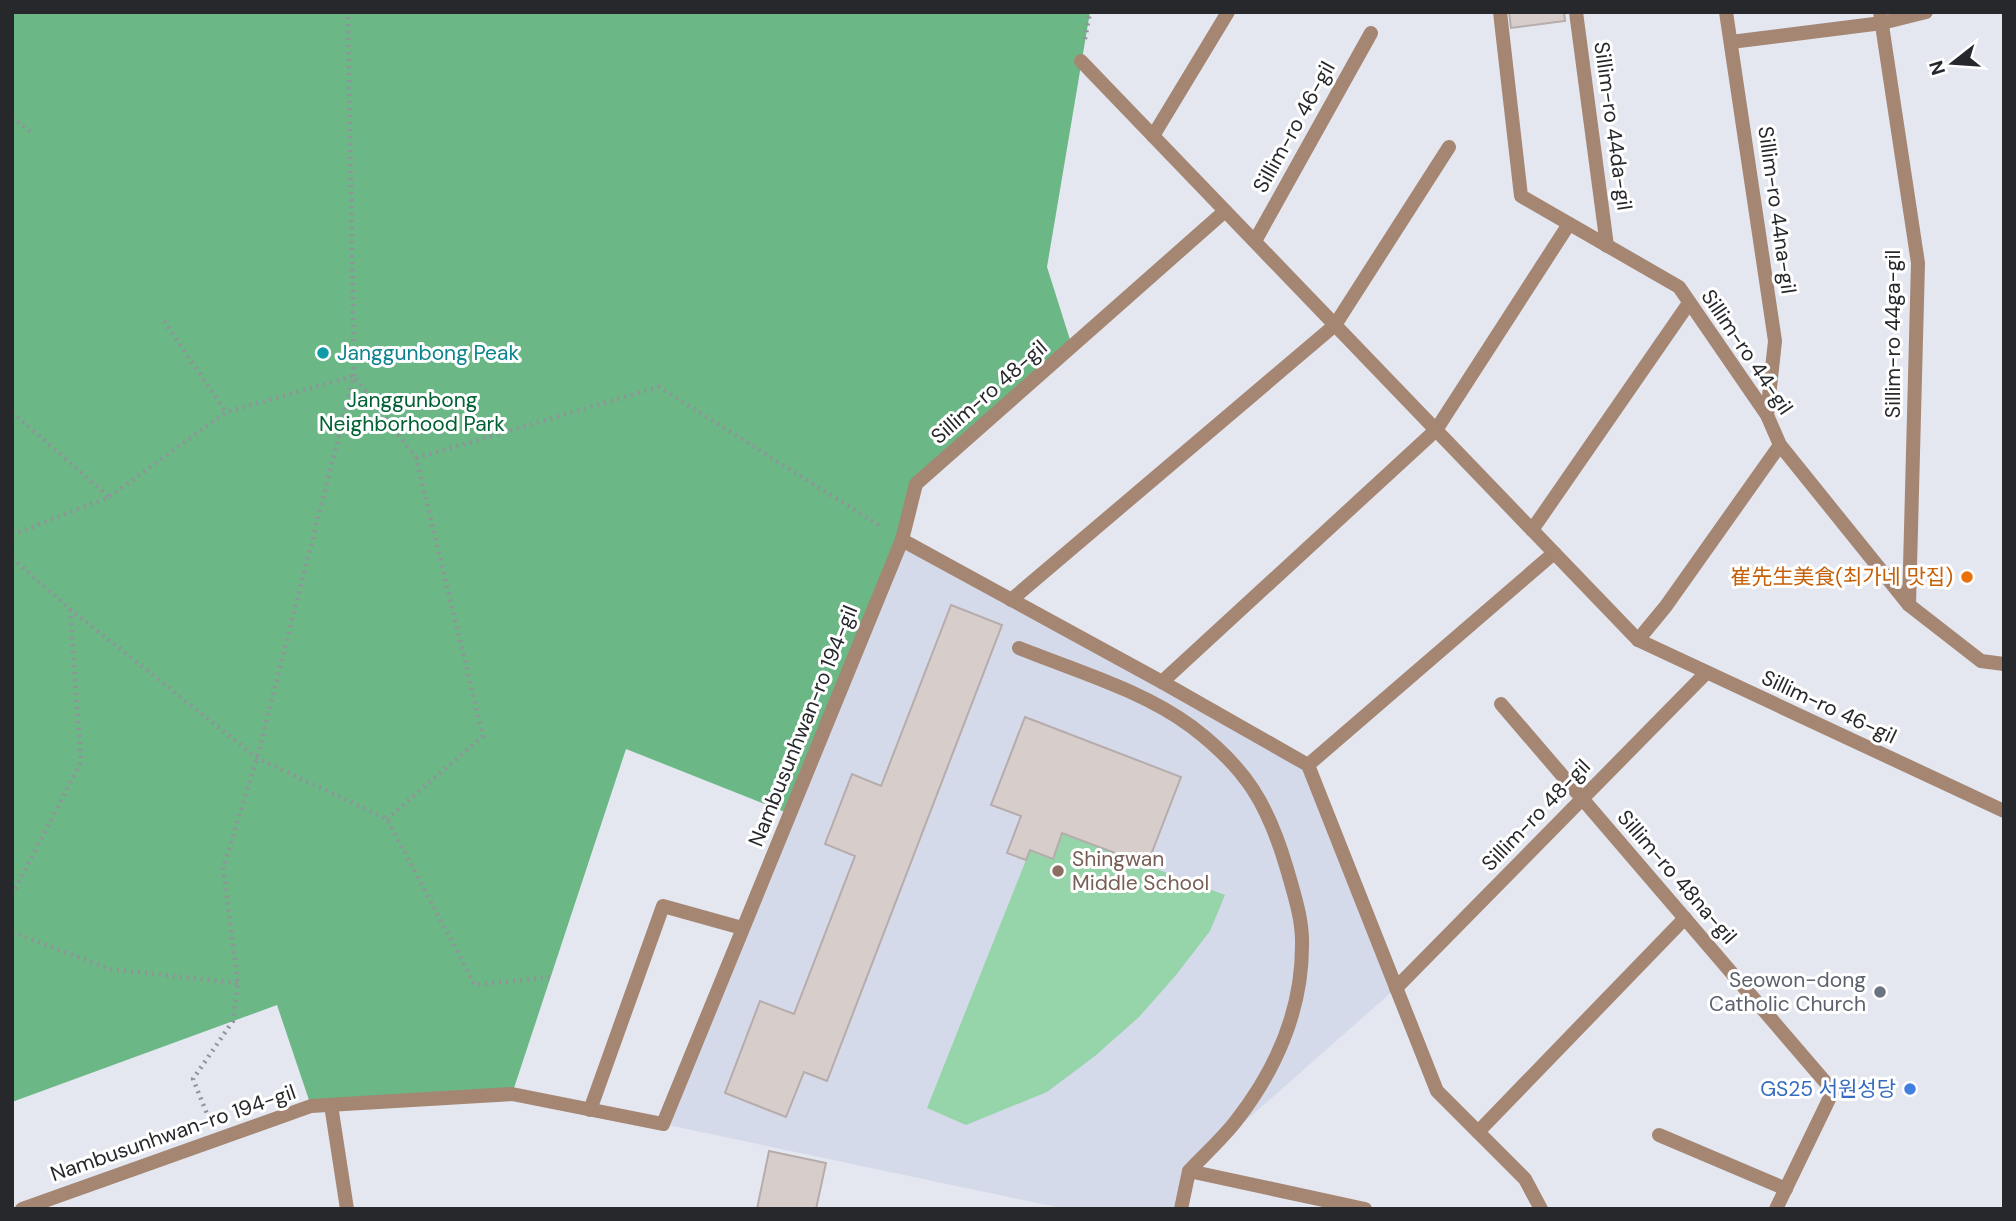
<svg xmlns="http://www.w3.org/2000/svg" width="2016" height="1221" font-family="'DM Sans','Noto Sans KR',sans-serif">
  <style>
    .built { fill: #d5daea }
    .green { fill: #96d4aa }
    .forest { fill: #6bb786 }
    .building { fill: #d7cdcb; stroke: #b6acab; stroke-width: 2 }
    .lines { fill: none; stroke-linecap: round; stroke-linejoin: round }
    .path { stroke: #91939a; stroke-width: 4.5; stroke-dasharray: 2 5; stroke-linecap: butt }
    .service { stroke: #a58673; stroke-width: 14 }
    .minor { stroke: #a58673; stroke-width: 14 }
    .culture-dot { fill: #0f9aa8; stroke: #fff; stroke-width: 2.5 }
    .food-dot { fill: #e8710a; stroke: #fff; stroke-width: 2.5 }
    .education-dot { fill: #8d6e63; stroke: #fff; stroke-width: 2.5 }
    .worship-dot { fill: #6b7280; stroke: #fff; stroke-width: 2.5 }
    .shop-dot { fill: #3f7fe0; stroke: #fff; stroke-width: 2.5 }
    .labels { text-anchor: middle; stroke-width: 6; stroke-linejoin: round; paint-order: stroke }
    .street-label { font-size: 21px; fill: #27282b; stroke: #fff }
    .culture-label { font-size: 21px; fill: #0d838f; stroke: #fff; text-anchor: start }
    .park-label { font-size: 21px; fill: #016134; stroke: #fff }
    .food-label { font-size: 21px; fill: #c56008; stroke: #fff; text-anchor: end }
    .education-label { font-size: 21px; fill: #785e54; stroke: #fff; text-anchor: start }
    .worship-label { font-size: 21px; fill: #5b616d; stroke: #fff; text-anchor: end }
    .shop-label { font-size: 21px; fill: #366cbe; stroke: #fff; text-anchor: end }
  </style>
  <rect width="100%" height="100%" fill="#e4e7f0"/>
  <polygon class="built" points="902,540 1308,765 1396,988 1189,1171 1181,1209 1066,1209 663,1124"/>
  <polygon class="green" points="1062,833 1225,895 1210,931 1176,975 1139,1017 1095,1056 1047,1092 966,1125 927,1108 1030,850 1053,859"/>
  <polygon class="forest" points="12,12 1090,12 1047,267 1072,346 916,484 902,540 790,814 626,749 512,1094 311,1106 277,1005 12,1102"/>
  <g class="building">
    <polygon points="1509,12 1564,12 1565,21 1511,28"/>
    <polygon points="951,605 1002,625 827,1081 804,1072 786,1117 725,1093 760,1001 794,1014 855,856 825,844 852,774 881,786"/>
    <polygon points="1025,717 1181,777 1147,865 1062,833 1053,859 1030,850 1026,860 1007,853 1021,816 991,805"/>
    <polygon points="769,1151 826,1163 816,1209 757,1209"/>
  </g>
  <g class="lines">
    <g class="path">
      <polyline points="1085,39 1090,12"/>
      <polyline points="12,117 33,134"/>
      <polyline points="164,321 226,412"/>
      <polyline points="12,412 109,497"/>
      <polyline points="416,458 659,387 880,526"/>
      <polyline points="12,535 109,497 226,412 354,376 416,458 483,736 387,819"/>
      <polyline points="12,558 70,609 257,758 387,819 475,985 551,977"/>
      <polyline points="12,895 81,762 70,609"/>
      <polyline points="12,932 109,969 238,983"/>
      <polyline points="209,1119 193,1079 233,1021 238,983 223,868 257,758 354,376 348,12"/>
    </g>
    <g class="service">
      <polyline points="1576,12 1607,246"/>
      <polyline points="1726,12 1775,341 1767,415"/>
      <polyline points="1731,42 1882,23 1926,12"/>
      <polyline points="1153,136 1228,12"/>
      <polyline points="1255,241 1371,33"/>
      <polyline points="1532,530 1689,303"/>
      <polyline points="1011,600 1335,325 1449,147"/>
      <polyline points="1638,640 1666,606 1780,445"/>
      <path d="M1019 648C1076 671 1142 690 1192 727 1246 768 1268 804 1287 869 1294 894 1303 920 1302 946 1302 1011 1275 1071 1236 1121 1222 1139 1204 1155 1189 1171"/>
      <polyline points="1162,682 1436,430 1569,224"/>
      <polyline points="1501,704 1833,1091 1776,1209"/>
      <polyline points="1308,765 1554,553"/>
      <polyline points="331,1105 347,1209"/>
      <polyline points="590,1110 663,906 742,928"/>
      <polyline points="1478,1132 1685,918"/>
      <polyline points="1659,1135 1786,1189"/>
      <polyline points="1181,1209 1189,1171 1365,1209"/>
    </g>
    <g class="minor">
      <polyline points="1500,12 1521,196 1679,287 1767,415 1780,445 1909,605 1981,661 2004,664"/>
      <polyline points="1880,12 1918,263 1909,605"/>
      <polyline points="1081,61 1638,640 2004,811"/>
      <polyline points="1225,211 916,484 902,540 1162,682 1308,765 1437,1091 1525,1179 1541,1209"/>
      <polyline points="1396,988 1706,673"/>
      <polyline points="22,1209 311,1106 512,1094 663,1124 902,540"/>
    </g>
  </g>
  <circle class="culture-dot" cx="323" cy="353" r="7"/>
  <circle class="food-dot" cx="1967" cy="577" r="7"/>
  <circle class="education-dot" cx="1058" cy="871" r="7"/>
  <circle class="worship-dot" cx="1880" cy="992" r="7"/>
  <circle class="shop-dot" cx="1910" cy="1089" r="7"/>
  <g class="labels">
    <g class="street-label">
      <text transform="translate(1613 126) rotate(82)" y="7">Sillim-ro 44da-gil</text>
      <text transform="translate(1294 127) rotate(-61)" y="7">Sillim-ro 46-gil</text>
      <text transform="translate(1777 210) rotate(82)" y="7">Sillim-ro 44na-gil</text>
      <text transform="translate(1893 334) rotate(-90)" y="7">Sillim-ro 44ga-gil</text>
      <text transform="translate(1747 352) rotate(56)" y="7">Sillim-ro 44-gil</text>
      <text transform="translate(989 392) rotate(-41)" y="7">Sillim-ro 48-gil</text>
      <text transform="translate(1829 707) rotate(25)" y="7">Sillim-ro 46-gil</text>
      <text transform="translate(803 726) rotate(-68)" y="7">Nambusunhwan-ro 194-gil</text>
      <text transform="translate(1536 815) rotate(-46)" y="7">Sillim-ro 48-gil</text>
      <text transform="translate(1677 877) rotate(49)" y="7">Sillim-ro 48na-gil</text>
      <text transform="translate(173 1133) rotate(-19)" y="7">Nambusunhwan-ro 194-gil</text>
    </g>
    <g class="culture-label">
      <text x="337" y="360">Janggunbong Peak</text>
    </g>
    <g class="park-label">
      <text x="412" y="407">Janggunbong<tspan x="412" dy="24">Neighborhood Park</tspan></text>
    </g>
    <g class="food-label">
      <text x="1953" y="584">崔先生美食(최가네 맛집)</text>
    </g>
    <g class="education-label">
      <text x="1072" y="866">Shingwan<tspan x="1072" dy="24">Middle School</tspan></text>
    </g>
    <g class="worship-label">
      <text x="1866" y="987">Seowon-dong<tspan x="1866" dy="24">Catholic Church</tspan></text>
    </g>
    <g class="shop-label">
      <text x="1896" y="1096">GS25 서원성당</text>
    </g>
  </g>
  <rect width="2016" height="1221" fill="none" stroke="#27282b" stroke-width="28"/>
  <g transform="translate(1953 63) rotate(253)" stroke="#ffffff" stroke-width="5" paint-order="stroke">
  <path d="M0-5L12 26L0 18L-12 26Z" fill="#27282b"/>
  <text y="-10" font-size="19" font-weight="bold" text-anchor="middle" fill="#27282b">N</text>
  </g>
</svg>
